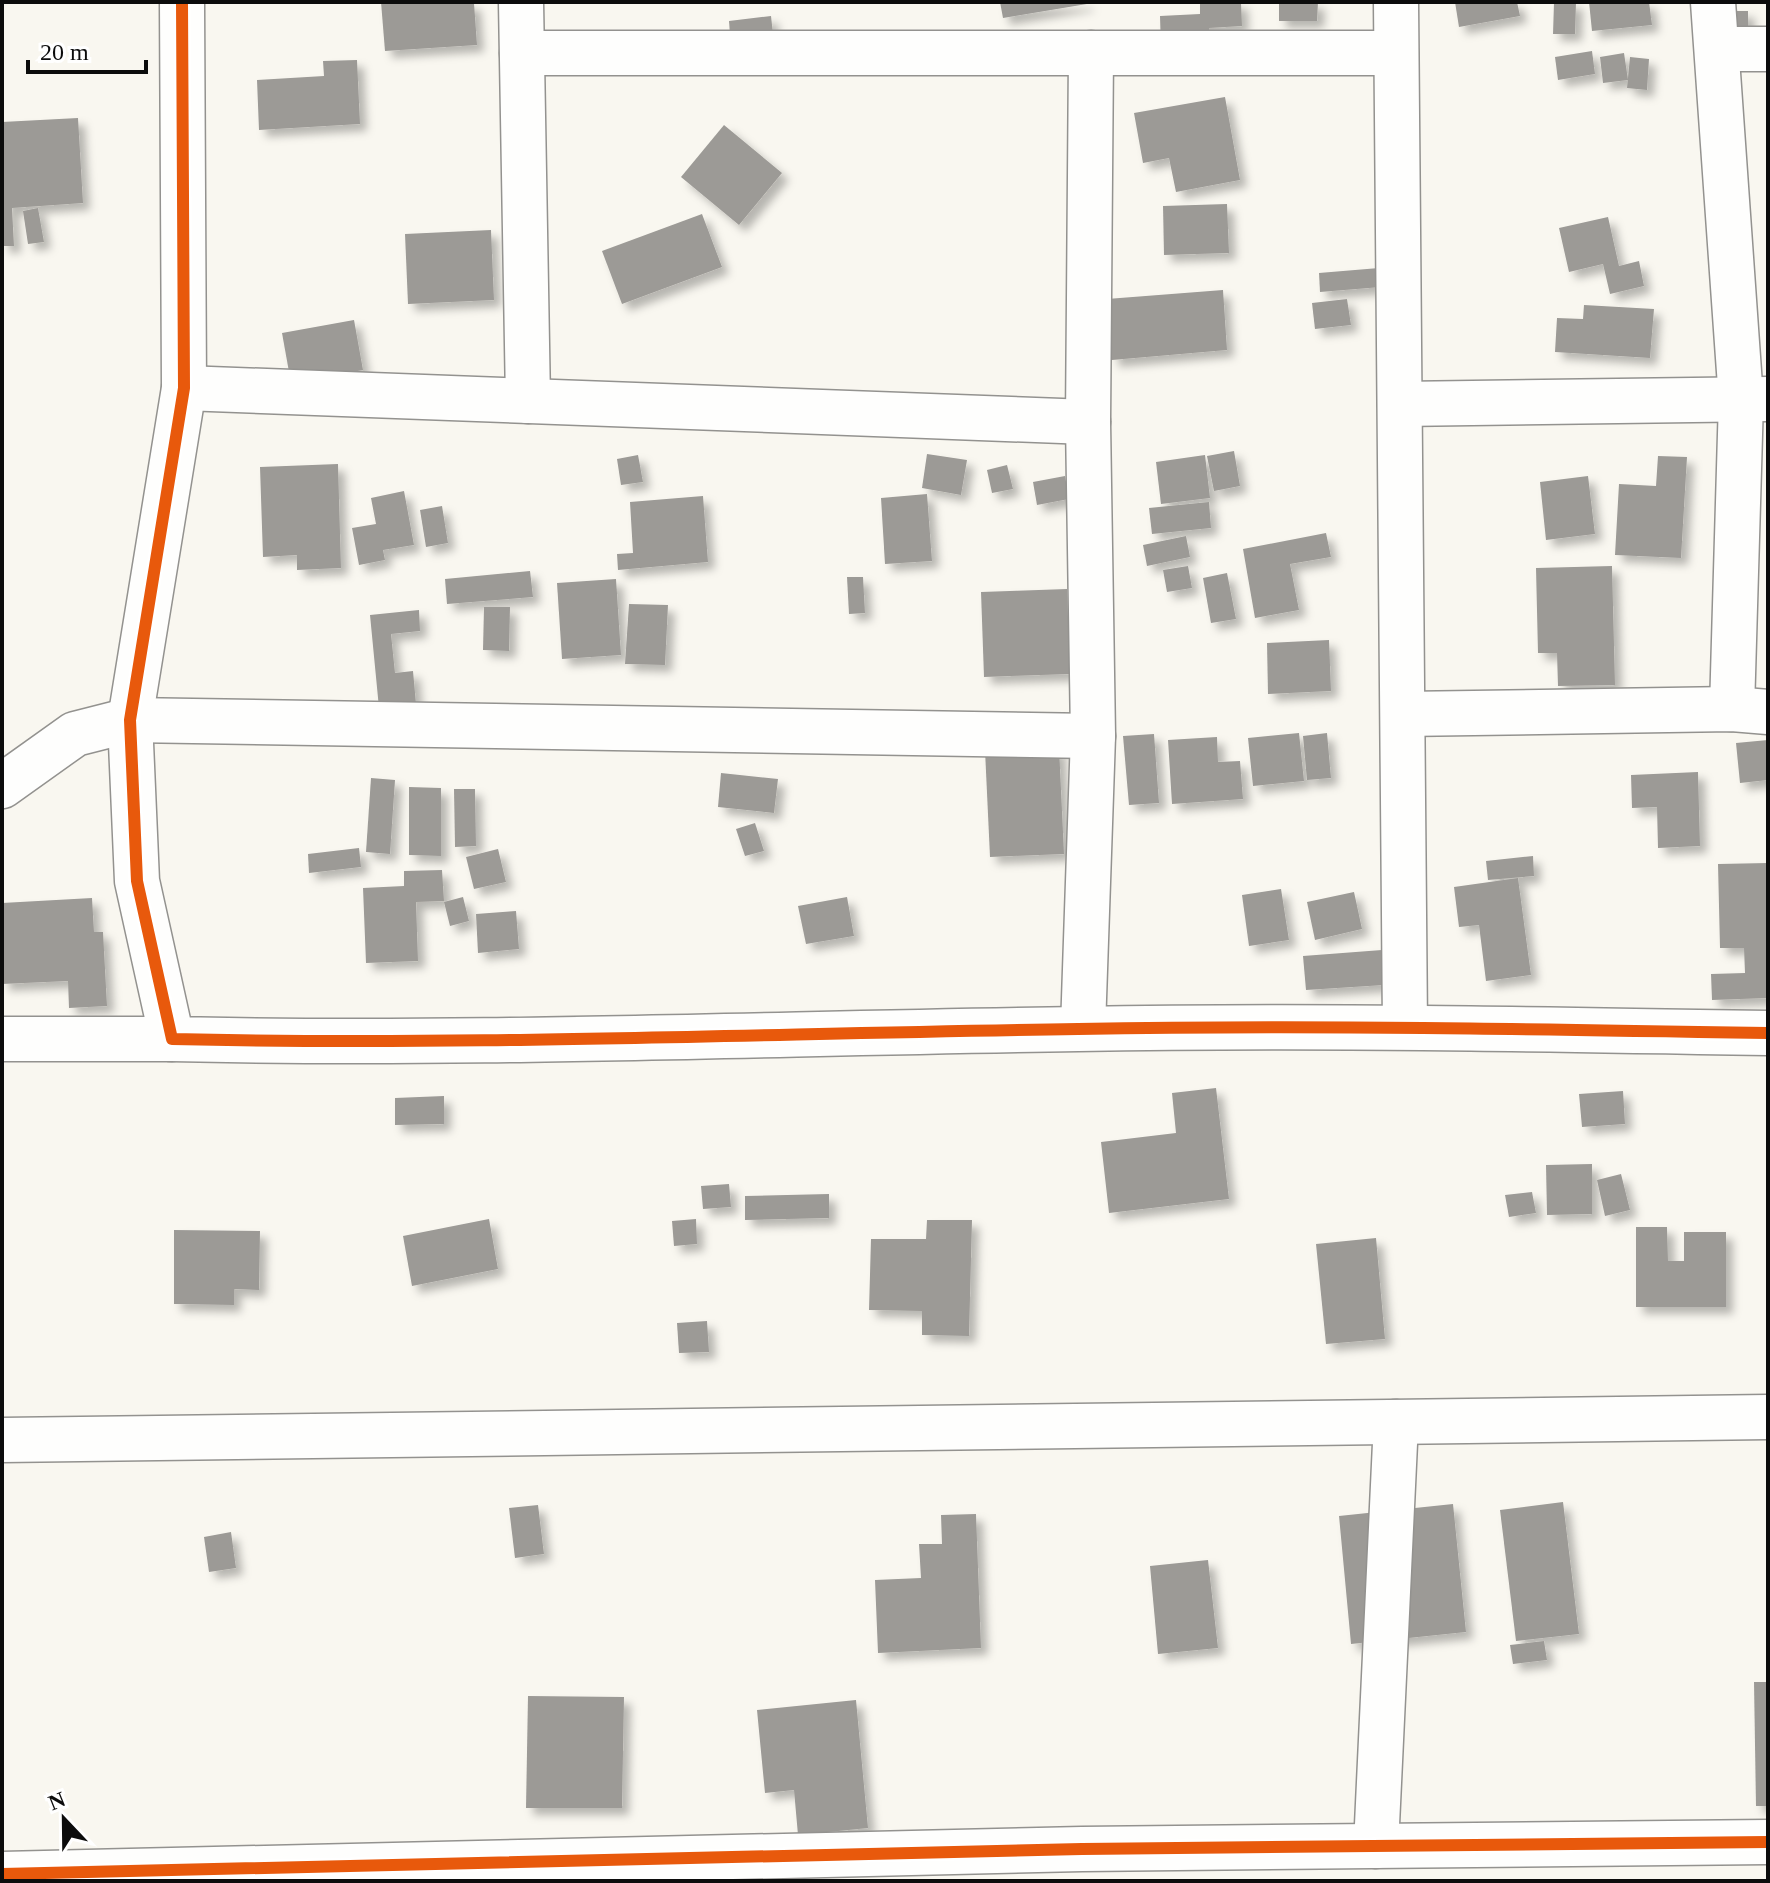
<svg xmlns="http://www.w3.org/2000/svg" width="1770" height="1883" font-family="'Times New Roman',serif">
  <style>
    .building { fill: #9c9a96; filter: url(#shadow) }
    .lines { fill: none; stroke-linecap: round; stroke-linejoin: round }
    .minor-casing { stroke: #93928f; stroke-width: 47 }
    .minor { stroke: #fefefd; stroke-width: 44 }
    .cycleway-casing { stroke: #fff; stroke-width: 17 }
    .cycleway { stroke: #e8590c; stroke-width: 12 }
  </style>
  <defs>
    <filter id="shadow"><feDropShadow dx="7" dy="7" stdDeviation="4" flood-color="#0004"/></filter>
  </defs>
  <rect width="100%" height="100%" fill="#f9f7f0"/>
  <g class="building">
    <polygon points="381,2 474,3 477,45 385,51"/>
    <polygon points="1000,2 1087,2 1087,4 1003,18"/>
    <polygon points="1200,2 1241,2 1242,26 1209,28 1209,47 1161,49 1160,16 1200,14"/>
    <polygon points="1279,2 1318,2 1317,21 1279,21"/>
    <polygon points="1455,2 1517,2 1520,16 1459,27"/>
    <polygon points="1554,2 1576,2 1575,34 1553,34"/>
    <polygon points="1589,2 1649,2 1652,25 1592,31"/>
    <polygon points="1727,11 1748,11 1748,38 1726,37"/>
    <polygon points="771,16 774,43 731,48 729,21"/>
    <polygon points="1592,51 1595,74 1558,80 1555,57"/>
    <polygon points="1624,53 1628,80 1603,83 1600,57"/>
    <polygon points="1630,57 1649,59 1647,90 1627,88"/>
    <polygon points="357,60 360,124 259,130 257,80 324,76 323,61"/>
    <polygon points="1225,97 1240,180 1176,192 1169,158 1143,163 1134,113"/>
    <polygon points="78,118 83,203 12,208 14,246 2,246 2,122"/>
    <polygon points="724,125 782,173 739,225 681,177"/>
    <polygon points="1227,204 1229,253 1164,255 1163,206"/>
    <polygon points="38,208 44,242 28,244 23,211"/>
    <polygon points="702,214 722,267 622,304 602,251"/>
    <polygon points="1608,217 1619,266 1639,261 1644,286 1610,294 1603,264 1569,272 1559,228"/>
    <polygon points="491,230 494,300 408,304 405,234"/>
    <polygon points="1379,268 1381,287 1320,292 1319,273"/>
    <polygon points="1223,290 1227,350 1112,360 1107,299"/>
    <polygon points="1347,299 1351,325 1315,329 1312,303"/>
    <polygon points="1584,305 1654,309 1650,358 1555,352 1557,318 1583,319"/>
    <polygon points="354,320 363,370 291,383 282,333"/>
    <polygon points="1234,451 1240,486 1214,491 1207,456"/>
    <polygon points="927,454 967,460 961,495 922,488"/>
    <polygon points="638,455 643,482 621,485 617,459"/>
    <polygon points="1205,455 1210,498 1161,504 1156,462"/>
    <polygon points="1658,456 1687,457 1681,558 1615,555 1619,484 1656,486"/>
    <polygon points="338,464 341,568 297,570 297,555 263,557 260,467"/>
    <polygon points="1007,465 1013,489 992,493 987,470"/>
    <polygon points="1065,476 1069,499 1037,505 1033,482"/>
    <polygon points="1588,476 1595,534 1546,540 1540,482"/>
    <polygon points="404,491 414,545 383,550 385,560 359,565 352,528 376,524 371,498"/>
    <polygon points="927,494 932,561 885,564 881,498"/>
    <polygon points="703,496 708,562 618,570 617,554 633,553 630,502"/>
    <polygon points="1209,502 1211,528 1152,534 1149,508"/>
    <polygon points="442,506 448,543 426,547 420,510"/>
    <polygon points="1326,533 1331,557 1290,564 1299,610 1255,618 1243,549"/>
    <polygon points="1186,536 1190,557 1147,566 1143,545"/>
    <polygon points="1188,566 1192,588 1167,592 1163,570"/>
    <polygon points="1612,566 1615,685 1558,686 1557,653 1538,653 1536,568"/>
    <polygon points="530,571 533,597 447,604 445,579"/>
    <polygon points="1227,573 1236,619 1211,623 1203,578"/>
    <polygon points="847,577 863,577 865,613 849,614"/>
    <polygon points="616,579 621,655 562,659 557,583"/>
    <polygon points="1067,589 1070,674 984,677 981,592"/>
    <polygon points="629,604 668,605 665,665 625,664"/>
    <polygon points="484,607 510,607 509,651 483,650"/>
    <polygon points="419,610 420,631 391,634 395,673 413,671 416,704 379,708 370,615"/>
    <polygon points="1329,640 1331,691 1268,694 1267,643"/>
    <polygon points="1299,733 1304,781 1253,786 1248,738"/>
    <polygon points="1327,733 1331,778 1307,780 1303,736"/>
    <polygon points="1154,734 1159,803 1129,805 1123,736"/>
    <polygon points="1217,737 1218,762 1240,761 1243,799 1172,804 1168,740"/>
    <polygon points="1768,740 1768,780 1740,783 1736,743"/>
    <polygon points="1059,747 1064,854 990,857 985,750"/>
    <polygon points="1698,772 1700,846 1658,848 1657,807 1632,808 1631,775"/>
    <polygon points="721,773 778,779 774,813 718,807"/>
    <polygon points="371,778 395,780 390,854 366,852"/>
    <polygon points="409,787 441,788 441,856 409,855"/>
    <polygon points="454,789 475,789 476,846 455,847"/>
    <polygon points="755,823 764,851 745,856 736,829"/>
    <polygon points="359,848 361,867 309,873 308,854"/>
    <polygon points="498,849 506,882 474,889 466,857"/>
    <polygon points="1533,856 1534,876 1488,880 1486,861"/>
    <polygon points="1768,863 1768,998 1712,1000 1711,974 1745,973 1744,948 1720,948 1718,864"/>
    <polygon points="442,870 444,901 416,902 418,961 366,963 363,888 404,886 404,871"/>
    <polygon points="1518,878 1531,975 1486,981 1479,925 1459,927 1454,887"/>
    <polygon points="1281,889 1289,940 1249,946 1242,895"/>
    <polygon points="1354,892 1362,929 1315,940 1307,902"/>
    <polygon points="463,897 469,921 450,926 444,902"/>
    <polygon points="847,897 854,936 806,944 798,906"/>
    <polygon points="92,898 94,932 103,932 107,1006 69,1008 68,981 2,984 2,903"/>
    <polygon points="516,911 519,949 478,953 476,914"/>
    <polygon points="1382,950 1384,985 1306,990 1303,956"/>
    <polygon points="1216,1088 1229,1199 1109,1213 1101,1142 1176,1133 1172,1093"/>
    <polygon points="1623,1091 1625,1124 1582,1127 1579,1094"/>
    <polygon points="444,1096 444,1124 395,1125 395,1098"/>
    <polygon points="1592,1164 1592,1214 1547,1215 1546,1165"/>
    <polygon points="1621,1174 1630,1210 1605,1216 1597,1180"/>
    <polygon points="729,1184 731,1207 703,1209 701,1186"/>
    <polygon points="1532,1192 1536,1213 1509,1217 1505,1195"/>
    <polygon points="829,1194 829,1218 745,1220 745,1196"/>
    <polygon points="489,1219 498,1269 412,1286 403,1236"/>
    <polygon points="696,1219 697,1244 674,1246 672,1221"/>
    <polygon points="927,1220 972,1220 969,1336 922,1335 922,1311 869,1310 871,1239 926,1239"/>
    <polygon points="1636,1227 1667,1227 1668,1261 1684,1261 1684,1232 1726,1232 1726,1307 1636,1307"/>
    <polygon points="174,1230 260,1231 259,1290 234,1289 234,1305 174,1304"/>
    <polygon points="1376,1238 1385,1339 1326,1344 1316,1244"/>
    <polygon points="707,1321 709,1352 679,1353 677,1323"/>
    <polygon points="1563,1502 1579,1634 1516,1641 1500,1510"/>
    <polygon points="1453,1504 1466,1632 1351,1644 1339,1516"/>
    <polygon points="538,1505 544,1554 515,1558 509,1508"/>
    <polygon points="976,1514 981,1648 878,1653 875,1580 921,1578 919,1544 942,1544 941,1515"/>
    <polygon points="231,1532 236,1568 209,1572 204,1537"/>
    <polygon points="1208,1560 1218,1648 1158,1654 1150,1566"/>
    <polygon points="1544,1641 1547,1660 1513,1664 1510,1645"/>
    <polygon points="1754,1682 1768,1682 1768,1806 1756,1806"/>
    <polygon points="528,1696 624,1697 622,1808 526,1808"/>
    <polygon points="856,1700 868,1828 798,1835 794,1790 765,1793 757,1710"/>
  </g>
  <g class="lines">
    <g class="minor-casing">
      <g id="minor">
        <path d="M182 2 184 388 130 720 137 881 172 1039C474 1046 776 1033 1078 1029 1308 1025 1538 1029 1768 1033"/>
        <polyline points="521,2 528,401"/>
        <polyline points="1396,2 1405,1027"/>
        <polyline points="1713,2 1741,400 1732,709"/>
        <polyline points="1718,49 1768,49"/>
        <polyline points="522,53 1396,53"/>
        <polyline points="184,388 1088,422"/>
        <polyline points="1400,404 1768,399"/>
        <polyline points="1403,714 1732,709 1768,712"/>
        <polyline points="2,786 75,734 130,720 1093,736"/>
        <polyline points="1083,1028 1093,736 1088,422 1091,53"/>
        <polyline points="2,1039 172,1039"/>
        <polyline points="2,1440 1768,1417"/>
        <polyline points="1376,1846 1396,1422"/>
        <polyline points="2,1874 1082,1849 1768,1842"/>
      </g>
    </g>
    <use href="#minor" class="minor"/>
    <g class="cycleway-casing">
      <g id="cycleway">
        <path d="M182 2 184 388 130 720 137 881 172 1039C474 1046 776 1033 1078 1029 1308 1025 1538 1029 1768 1033"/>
        <polyline points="2,1874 1082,1849 1768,1842"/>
      </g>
    </g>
    <use href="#cycleway" class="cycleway"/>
  </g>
  <rect width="1770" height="1883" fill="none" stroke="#0c0c0c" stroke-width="8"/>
  <g transform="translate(64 1819) rotate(338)" stroke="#ffffff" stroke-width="6" paint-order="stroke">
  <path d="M0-6L14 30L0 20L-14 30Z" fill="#0c0c0c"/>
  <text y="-12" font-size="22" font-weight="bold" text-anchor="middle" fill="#0c0c0c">N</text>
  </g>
  <path d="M28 60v12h118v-12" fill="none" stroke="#0c0c0c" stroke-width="4"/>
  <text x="40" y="60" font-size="24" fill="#0c0c0c" stroke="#ffffff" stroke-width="6" paint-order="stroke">20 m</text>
</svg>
